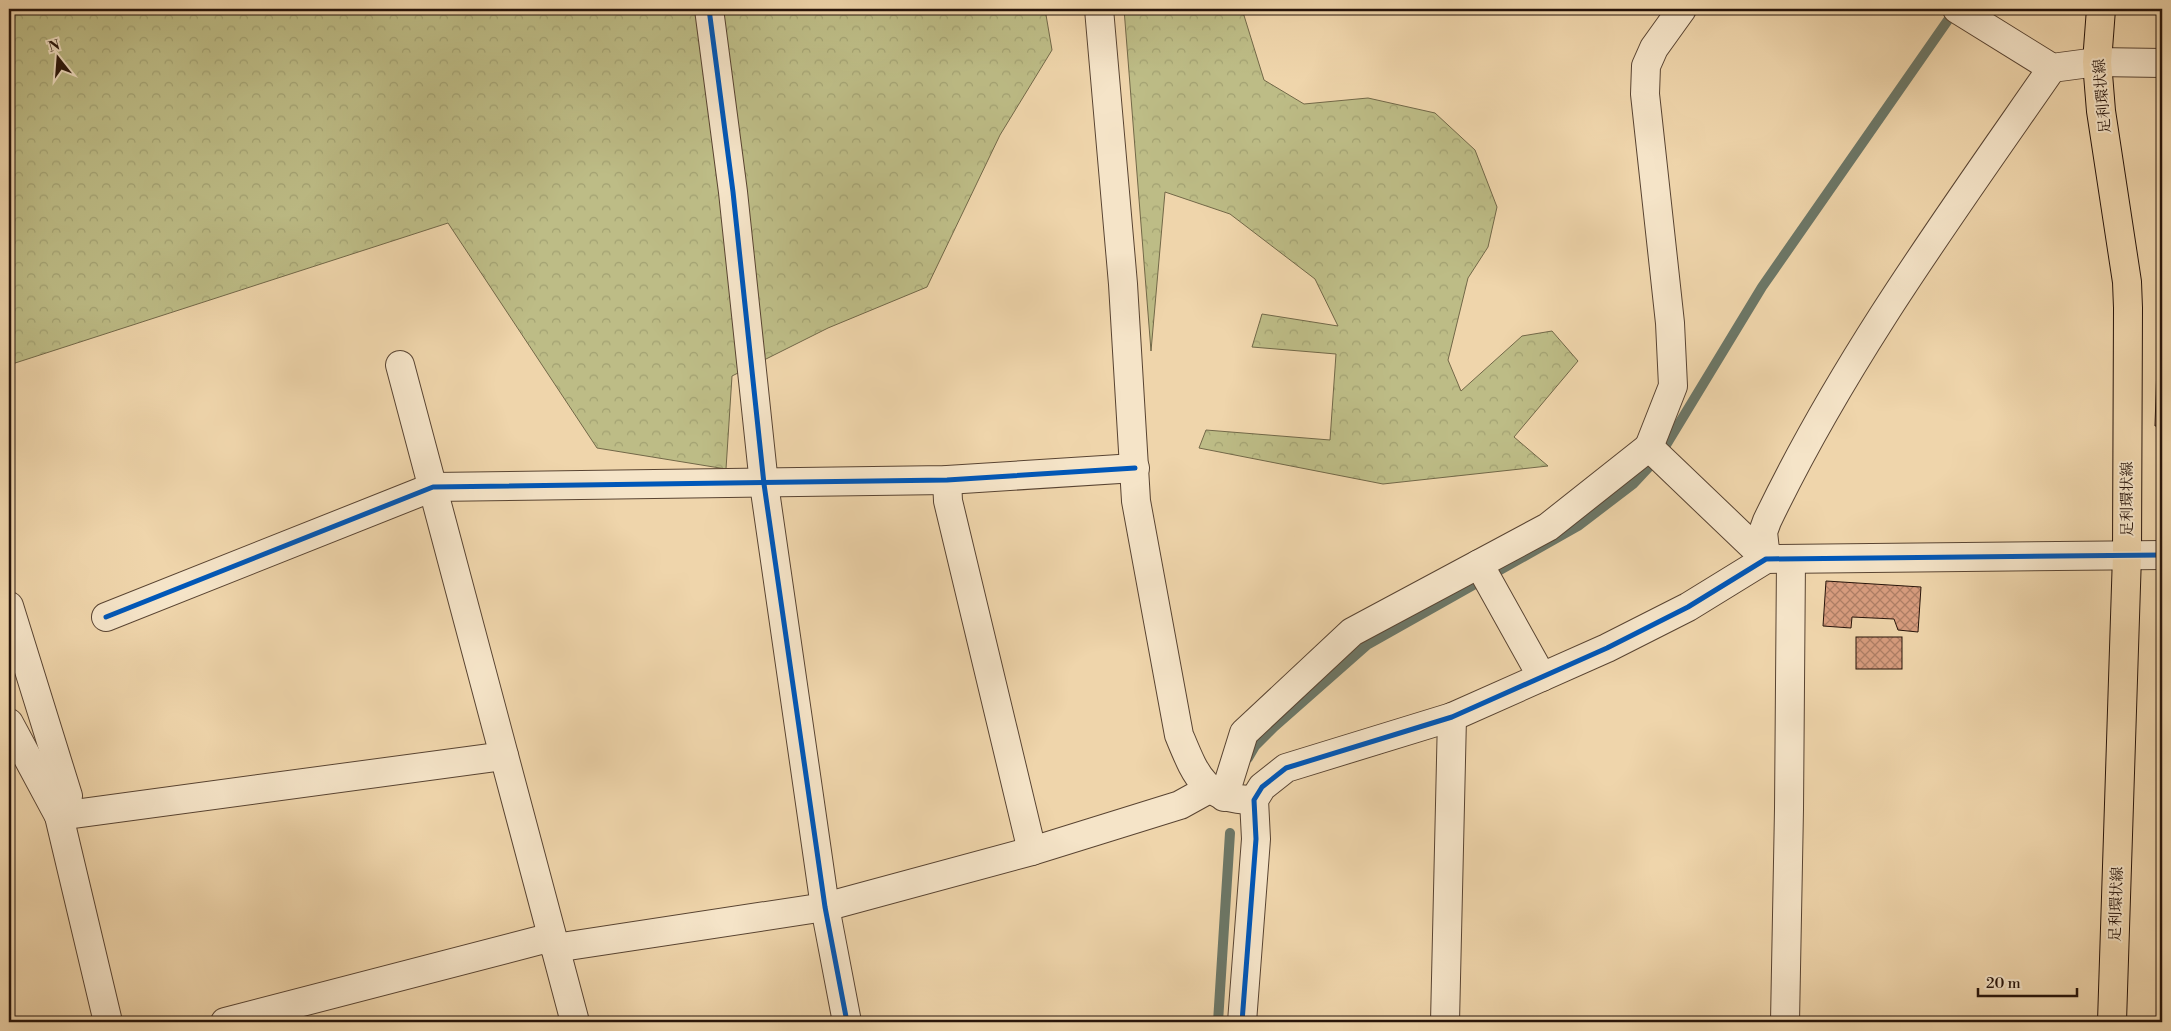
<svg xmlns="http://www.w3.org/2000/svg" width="2171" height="1031" font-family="'Libre Bodoni','Noto Serif JP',serif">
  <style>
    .forest { fill: url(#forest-crowns); stroke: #726848 }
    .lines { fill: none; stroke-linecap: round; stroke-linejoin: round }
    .stream { stroke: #6c7767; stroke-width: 10 }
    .building { fill: url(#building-cross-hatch); stroke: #27140a }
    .minor-casing { stroke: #594432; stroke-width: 30 }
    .major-casing { stroke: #27140a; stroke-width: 30 }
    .minor { stroke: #f5e4c8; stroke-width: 28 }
    .major { stroke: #efd5ab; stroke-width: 28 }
    .cycleway-casing { stroke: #f5e4c8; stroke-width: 8 }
    .cycleway { stroke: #0057b8; stroke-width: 5 }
    .labels { text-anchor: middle; stroke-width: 4; stroke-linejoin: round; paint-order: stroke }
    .street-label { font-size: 15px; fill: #27140a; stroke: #f5e4c8 }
  </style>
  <defs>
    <pattern id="forest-crowns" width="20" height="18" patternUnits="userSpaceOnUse" patternTransform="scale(1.25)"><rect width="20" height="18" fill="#bdbc86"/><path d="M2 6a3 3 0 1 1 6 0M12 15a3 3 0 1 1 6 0" fill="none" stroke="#a2a172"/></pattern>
    <pattern id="building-cross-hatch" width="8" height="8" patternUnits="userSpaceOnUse" patternTransform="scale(1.25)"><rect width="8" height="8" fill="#d79c7e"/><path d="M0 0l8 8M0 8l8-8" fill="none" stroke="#ae7e65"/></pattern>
  </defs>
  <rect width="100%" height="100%" fill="#efd5ab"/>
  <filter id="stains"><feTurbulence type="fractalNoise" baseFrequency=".004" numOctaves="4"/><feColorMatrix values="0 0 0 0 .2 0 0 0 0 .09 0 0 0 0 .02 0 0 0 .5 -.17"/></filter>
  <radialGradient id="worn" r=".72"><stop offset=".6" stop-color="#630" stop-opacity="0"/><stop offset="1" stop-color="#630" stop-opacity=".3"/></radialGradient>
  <g class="forest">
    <polygon points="9,9 1045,9 1052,50 1000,135 927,287 828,328 732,376 726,469 597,448 448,223 9,365"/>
    <polygon points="1124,9 1242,9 1264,80 1304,104 1368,98 1435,113 1475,150 1497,207 1488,247 1468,278 1448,360 1461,391 1522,336 1552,331 1578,361 1514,437 1548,466 1383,484 1199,448 1206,430 1330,440 1336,354 1252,347 1262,314 1338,326 1315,279 1230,214 1165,192 1151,351"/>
  </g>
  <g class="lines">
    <g class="stream">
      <polyline points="1248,758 1255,746 1274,727 1367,645 1578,526 1633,484 1660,455 1762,287 1955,10"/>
      <polyline points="1218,1022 1230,833"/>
    </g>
  </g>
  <g class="building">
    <polygon points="2159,305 2162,305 2162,426 2155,426"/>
    <polygon points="1826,581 1921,587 1918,632 1898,630 1894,619 1852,617 1851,628 1823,626"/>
    <rect x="1856" y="637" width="46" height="32"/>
  </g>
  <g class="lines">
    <g class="minor-casing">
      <g id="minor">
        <polyline points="709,9 733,192 764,484 825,907 847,1022"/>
        <path d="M1099 9 1123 284 1136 501 1179 735C1196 776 1204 800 1254 800"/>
        <polyline points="1957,9 2052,68 2097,62 2162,63"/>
        <polyline points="400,365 575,1022"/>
        <polyline points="1649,447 1673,386 1670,323 1645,94 1646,66 1654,48 1682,9"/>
        <polyline points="947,480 948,501 1032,851"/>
        <path d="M1766 559 1763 532 1767 521C1844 360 1950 215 2052 68"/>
        <polyline points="1479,564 1542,677"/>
        <polyline points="9,606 68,796 59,816 108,1022"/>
        <polyline points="106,617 433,487 947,480 1135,468"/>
        <polyline points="9,723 59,816 504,756"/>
        <polyline points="1224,797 1244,733 1352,632 1548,527 1649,447 1766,559"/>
        <polyline points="555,948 825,907 1032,851 1180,805 1209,789"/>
        <polyline points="225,1022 552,937"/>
        <polyline points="1242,1022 1256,839 1254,800 1262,787 1286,768 1452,717 1607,648 1688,607 1766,559 2162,555"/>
        <polyline points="1445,1022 1452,717"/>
        <polyline points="1785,1022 1789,809 1791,559"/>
      </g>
    </g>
    <g class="major-casing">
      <polyline id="major" points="2101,9 2097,62 2101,111 2127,282 2128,308 2127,555 2112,1022"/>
    </g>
    <use href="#minor" class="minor"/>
    <use href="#major" class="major"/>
    <g class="cycleway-casing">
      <g id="cycleway">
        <polyline points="709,9 733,192 764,484 825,907 847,1022"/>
        <polyline points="106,617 433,487 947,480 1135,468"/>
        <polyline points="1242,1022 1256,839 1254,800 1262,787 1286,768 1452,717 1607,648 1688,607 1766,559 2162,555"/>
      </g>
    </g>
    <use href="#cycleway" class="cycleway"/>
  </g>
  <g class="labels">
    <g class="street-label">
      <text transform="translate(2102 96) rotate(-95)" y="5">足利環状線</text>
      <text transform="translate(2127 499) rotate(-90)" y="5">足利環状線</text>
      <text transform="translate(2116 904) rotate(-88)" y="5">足利環状線</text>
    </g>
  </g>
  <rect width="2171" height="1031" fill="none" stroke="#efd5ab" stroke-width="30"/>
  <rect x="10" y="10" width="2151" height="1011" fill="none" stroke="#27140a" stroke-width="2.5"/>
  <rect x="15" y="15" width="2141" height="1001" fill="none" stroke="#27140a"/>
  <g transform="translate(58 58) rotate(343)" stroke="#f5e4c8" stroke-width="4" paint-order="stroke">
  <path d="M0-4L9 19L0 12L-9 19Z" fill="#27140a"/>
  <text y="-8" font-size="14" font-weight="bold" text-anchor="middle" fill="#27140a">N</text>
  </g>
  <path d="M1978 988v8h99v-8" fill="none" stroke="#27140a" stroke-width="2.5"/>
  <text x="1986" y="988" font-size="15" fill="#27140a" stroke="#f5e4c8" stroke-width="4" paint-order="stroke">20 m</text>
  <rect width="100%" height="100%" filter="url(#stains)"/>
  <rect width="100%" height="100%" fill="url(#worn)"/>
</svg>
